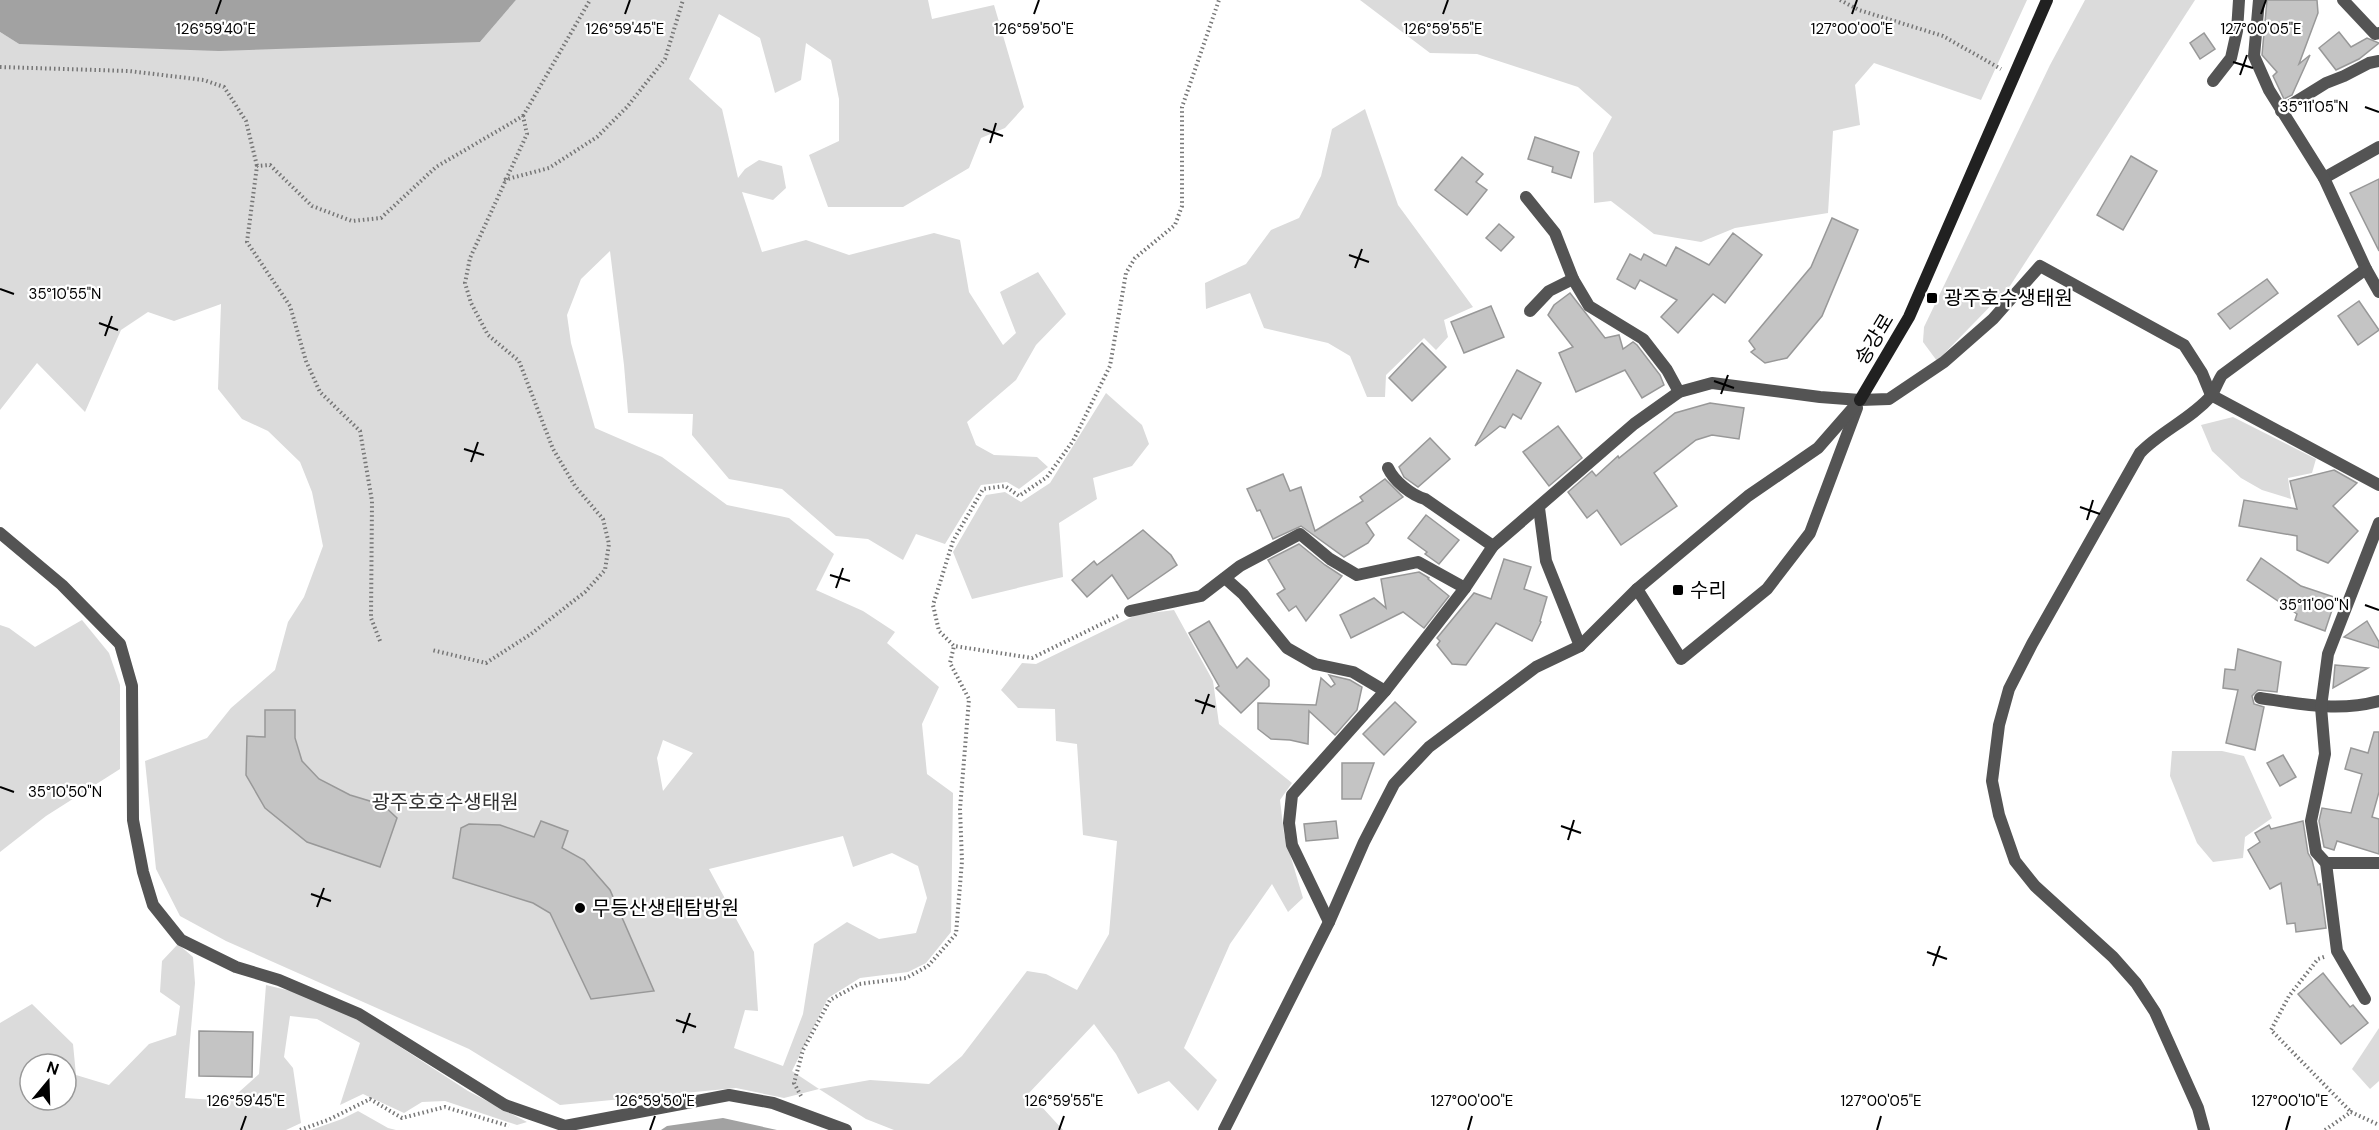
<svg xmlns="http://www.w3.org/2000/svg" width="2379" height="1130" font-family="'DM Sans','Noto Sans KR',sans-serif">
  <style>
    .green { fill: #dbdbdb; fill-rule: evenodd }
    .water { fill: #a2a2a2 }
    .building { fill: #c4c4c4; stroke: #989898; stroke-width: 1.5 }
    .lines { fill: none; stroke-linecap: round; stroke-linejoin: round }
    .path { stroke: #767676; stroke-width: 4; stroke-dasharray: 1.5 3; stroke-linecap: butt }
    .lane { stroke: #545454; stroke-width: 12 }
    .street { stroke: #545454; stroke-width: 12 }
    .secondary { stroke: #212121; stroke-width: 12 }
    .ticks { fill: none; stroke: #000; stroke-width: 2 }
    .poi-dot { fill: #000; stroke: #fff; stroke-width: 2 }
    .labels { text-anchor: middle; stroke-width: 4.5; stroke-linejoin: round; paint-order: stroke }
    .poi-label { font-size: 20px; fill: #000; stroke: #fff; text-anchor: start }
    .street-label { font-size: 20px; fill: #000; stroke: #fff }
    .park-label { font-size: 20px; fill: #323232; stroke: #fff }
    .ticks-label { font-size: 15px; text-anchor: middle; fill: #000; stroke: #fff; stroke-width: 4.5; stroke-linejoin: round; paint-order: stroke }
  </style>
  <rect width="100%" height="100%" fill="#fff"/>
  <g class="green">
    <path d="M516 0H928L932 19 994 5 1024 107 1005 128 981 138 969 168 903 207H828L809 155 839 141V99L831 60 806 43 801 80 775 93 760 38 719 14 689 79 722 109 738 178 745 169 759 160 782 166 786 188 773 200 742 192 762 252 806 240 849 255 934 233 960 240 969 292 1003 345 1016 333 1000 292 1038 272 1066 314 1036 345 1016 380 967 422 976 445 994 455 1037 457 1048 467 1019 489 1007 482 981 485 945 544 916 534 903 560 868 539 836 536 782 489 729 479 692 435 693 414 628 413 624 365 610 251 581 279 567 315 571 343 595 428 662 457 727 505 789 518 834 554 816 590 863 611 895 632 887 643 939 687 922 724 927 774 953 793 951 932 926 963 908 972 860 978 828 998 792 1071 819 1089 870 1080 929 1084 962 1056 1027 971 1046 974 1077 990 1109 934 1117 841 1083 835 1077 744 1056 741 1055 709 1018 708 1001 690 1022 663 1036 664 1136 615 1174 610 1213 681 1219 724 1292 783 1280 800 1284 834 1303 898 1288 912 1272 884 1230 944 1184 1048 1217 1080 1198 1111 1169 1081 1138 1094 1116 1054 1094 1024 1029 1093 1063 1130H894L866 1119 819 1089 784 1098 736 1088 560 1105 469 1049 226 941 180 916 156 869 145 761 207 738 231 708 275 670 288 622 304 597 323 546 312 492 300 462 268 431 242 419 218 389 221 304 174 321 148 312 121 330 85 412 37 363 0 410V32L19 44 480 42ZM663 740 693 753 663 791 657 758ZM843 836 853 867 892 853 918 866 927 898 916 933 879 939 847 922 814 944 803 1014 783 1066 734 1048 745 1010 758 1011 754 952 709 869Z"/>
    <polygon points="1360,0 2027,0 1981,100 1874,63 1855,85 1860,125 1833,131 1828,213 1735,228 1701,242 1654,234 1611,201 1594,203 1593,153 1612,117 1578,87 1477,54 1430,53"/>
    <polygon points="2085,0 2195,0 2010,286 1937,361 1923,342 1924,327 2050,65"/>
    <polygon points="1365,109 1398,205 1473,307 1444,320 1448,337 1436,350 1424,338 1386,375 1385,397 1367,397 1350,356 1328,343 1264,328 1250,293 1206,309 1205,283 1246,264 1271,230 1299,218 1321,176 1332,129"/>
    <polygon points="1106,393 1142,425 1149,444 1132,466 1093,478 1097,499 1059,523 1063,577 972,599 953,552 986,495 1005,492 1021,502 1050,483"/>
    <polygon points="2233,417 2316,459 2312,473 2288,478 2291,499 2262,490 2241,478 2212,451 2201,425"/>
    <polygon points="82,620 109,653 120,685 120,769 46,816 0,852 0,625 9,628 35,647"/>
    <polygon points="2172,751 2222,751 2244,756 2272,818 2245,837 2243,858 2213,862 2197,843 2170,776"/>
    <path d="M178 944 193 957 195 983 185 1098 229 1101 259 1074 266 985 299 993 354 1017 468 1091 527 1122 517 1125 445 1101 422 1102 404 1113 363 1094 340 1105 360 1043 317 1019 290 1016 284 1057 293 1068 301 1123 286 1130H0V1023L32 1004 73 1044 76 1075 109 1085 149 1044 176 1035 180 1006 160 992 162 961ZM30 1064H66V1100H30Z"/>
    <polygon points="2379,1028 2379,1081 2370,1089 2352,1069"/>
    <polygon points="358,1111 388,1128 396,1130 311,1130 342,1119"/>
  </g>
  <g class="water">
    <polygon points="0,0 516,0 480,42 219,51 19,44 0,32"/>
    <polygon points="723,1118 777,1130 661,1130 667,1126"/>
  </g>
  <g class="building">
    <polygon points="2267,0 2317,0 2318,13 2299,64 2310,55 2292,95 2284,99 2273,76 2277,72 2262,55"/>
    <polygon points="2339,32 2351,47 2367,38 2379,43 2359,59 2336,70 2319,48"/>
    <polygon points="2204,33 2215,49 2200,59 2190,43"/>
    <polygon points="1535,137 1579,152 1571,178 1552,172 1553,167 1528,159"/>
    <polygon points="2131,156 2157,171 2123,230 2097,215"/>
    <polygon points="1462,157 1483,174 1476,182 1487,190 1467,215 1435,190"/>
    <polygon points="2379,179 2379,251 2350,193"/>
    <polygon points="1832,218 1858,230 1822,316 1787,358 1765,363 1751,352 1755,349 1749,341 1811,267"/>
    <polygon points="1499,224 1514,237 1501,251 1486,238"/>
    <polygon points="1733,233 1762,255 1725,303 1713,294 1678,333 1661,317 1677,300 1640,280 1635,289 1617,279 1630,254 1641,260 1644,254 1666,266 1676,247 1709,265"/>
    <polygon points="2267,279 2278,293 2230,329 2218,314"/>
    <polygon points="1570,293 1605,338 1619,335 1623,349 1633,342 1637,345 1660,375 1664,385 1642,398 1625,370 1576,392 1559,353 1573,347 1548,315 1554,305"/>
    <polygon points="2359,301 2379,330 2358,345 2338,316"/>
    <polygon points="1491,306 1504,337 1464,353 1451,322"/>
    <polygon points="1422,343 1446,367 1412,401 1389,378"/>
    <polygon points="1517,370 1541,383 1521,419 1513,414 1505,428 1500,426 1475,446"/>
    <polygon points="1710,403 1744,408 1739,439 1712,435 1696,440 1654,473 1677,506 1621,545 1597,510 1587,518 1568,492 1592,471 1596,476 1618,456 1619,458 1675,413"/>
    <polygon points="1558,426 1582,458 1549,486 1523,452"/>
    <polygon points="1430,438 1450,459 1418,487 1404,477 1399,467"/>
    <polygon points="2334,470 2357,483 2333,506 2358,531 2328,563 2297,550 2297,536 2239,526 2244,500 2297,509 2290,481"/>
    <polygon points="1283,474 1290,491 1301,487 1315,531 1363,501 1360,497 1385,479 1403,497 1366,523 1374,535 1368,543 1344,557 1301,526 1273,539 1260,510 1257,511 1247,489"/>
    <polygon points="1426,515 1459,540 1439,564 1425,554 1427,552 1408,538"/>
    <polygon points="1143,530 1171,555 1177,565 1128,599 1112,575 1087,597 1072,580 1094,561 1097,565"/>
    <polygon points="1299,544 1325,565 1342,576 1306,621 1296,606 1289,611 1277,594 1285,589 1268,560"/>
    <polygon points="2261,558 2301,586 2334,597 2334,604 2325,631 2295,620 2297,614 2247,580"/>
    <polygon points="1504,559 1531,567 1524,589 1547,597 1540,621 1541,622 1532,641 1496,623 1466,665 1452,664 1437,645 1440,641 1437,638 1474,593 1491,599"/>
    <polygon points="1419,572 1429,578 1428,579 1449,596 1424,628 1403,612 1351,638 1340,615 1374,598 1386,608 1381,579"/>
    <polygon points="1209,621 1237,668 1247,658 1269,680 1269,686 1241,713 1216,688 1219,686 1189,633"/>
    <polygon points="2367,621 2379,642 2379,648 2344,637"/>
    <polygon points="2238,649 2281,662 2277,692 2258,690 2252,696 2254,704 2264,707 2255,750 2226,743 2238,690 2223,688 2225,669 2235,670"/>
    <polygon points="2335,665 2368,668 2333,688"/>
    <polygon points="1329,675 1350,680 1362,687 1357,710 1335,735 1309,711 1308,744 1290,740 1271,739 1258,729 1258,703 1316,705 1321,678 1331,687 1335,684"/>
    <polygon points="1395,702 1416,722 1384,755 1363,734"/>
    <polygon points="265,710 295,710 295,738 302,761 319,779 350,795 383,805 397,818 380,867 307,842 265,808 246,775 247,736 265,737"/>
    <polygon points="2374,732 2379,732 2379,792 2372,817 2379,819 2379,854 2337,841 2334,850 2324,847 2319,821 2322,808 2351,813 2362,774 2345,769 2351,748 2368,753"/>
    <polygon points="2283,755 2296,777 2280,786 2267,763"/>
    <polygon points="1342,763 1374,763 1361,799 1342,799"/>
    <polygon points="541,821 568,831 562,848 584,860 610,890 654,991 591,999 550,913 533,903 453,878 461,828 469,824 500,825 534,837"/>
    <polygon points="1336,821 1338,838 1306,841 1304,824"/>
    <polygon points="2303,821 2308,853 2312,860 2318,885 2320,884 2326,928 2296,932 2295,923 2287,924 2281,883 2270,889 2248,850 2260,842 2255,833 2269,825 2271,829"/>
    <polygon points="2323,973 2350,1007 2353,1005 2368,1023 2341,1044 2298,994"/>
    <polygon points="199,1031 253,1032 252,1077 199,1076"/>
  </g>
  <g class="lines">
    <g class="path">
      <polyline points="1840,0 1859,10 1943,36 2001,69"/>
      <polyline points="0,67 129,71 204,80 224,87 246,121 257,166"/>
      <polyline points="523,116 590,0"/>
      <polyline points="504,180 549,168 597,137 627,107 665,59 683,0"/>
      <polyline points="1118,616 1032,658 954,646 939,631 933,605 953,541 983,489 1005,486 1019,496 1047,477 1073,441 1110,366 1126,273 1135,258 1175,225 1182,206 1182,107 1219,0"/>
      <polyline points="380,641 371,618 372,501 360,431 320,392 306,361 290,306 247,242 257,166 270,165 312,206 352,221 381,218 436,167 523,116 527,134 470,258 465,283 471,303 488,335 519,361 553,449 575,486 603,519 609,544 605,570 585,592 531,634 486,663 432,650"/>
      <polyline points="2324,957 2318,959 2289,996 2271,1030 2351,1112"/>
      <polyline points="801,1096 794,1083 803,1050 830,1000 859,984 906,978 928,966 956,934 962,861 960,809 969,699 950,663 954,646"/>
      <polyline points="300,1130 328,1120 370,1099 402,1118 445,1107 509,1126"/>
      <polyline points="2325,1130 2351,1112 2379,1125"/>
    </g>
    <g class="lane">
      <polyline points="2343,0 2375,34 2379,33"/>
      <polyline points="2213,81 2231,58 2237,31 2239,0"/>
      <polyline points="2281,111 2326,83 2344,76 2369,63 2379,61"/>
      <polyline points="2324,178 2379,147"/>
      <polyline points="1526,197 1555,233 1573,279 1589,306 1643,339 1667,370 1679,392"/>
      <polyline points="1530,311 1549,291 1573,279"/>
      <path d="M1388 468C1394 481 1411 495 1425 499L1493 546"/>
      <polyline points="1539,508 1546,561 1580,646"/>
      <polyline points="1225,578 1243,594 1287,648 1315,664 1353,672 1385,691"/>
      <polyline points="1130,611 1201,596 1240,566 1300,534 1330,559 1357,575 1418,562 1465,588"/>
      <path d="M2260 698C2301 704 2338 712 2379 701"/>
      <polyline points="2326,863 2379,863"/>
      <polyline points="2365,999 2337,951 2326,863 2316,852 2311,821 2325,754 2321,707 2328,654 2379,523"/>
    </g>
    <g class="street">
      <polyline points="2259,0 2254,56 2269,90 2324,178 2366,269 2379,292"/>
      <polyline points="0,533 62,585 120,644 132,686 133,820 143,872 153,905 181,940 236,967 279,980 359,1014 505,1105 565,1126 729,1095 773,1103 846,1130"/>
      <polyline points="1637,589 1681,659 1767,589 1810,533 1857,408"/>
      <polyline points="1329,922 1292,845 1289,823 1292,795 1385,691 1465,588 1493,546 1634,424 1679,392 1712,383 1820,397 1860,400 1889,399 1944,362 1993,319 2040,266 2184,345 2202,373 2211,395 2379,485"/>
      <polyline points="1224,1130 1329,922 1364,842 1394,784 1429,747 1536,667 1580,646 1637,589 1748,496 1818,448 1860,400"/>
      <path d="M2204 1130 2198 1108 2155 1012 2136 983 2113 957 2035 886 2015 861 1999 815 1992 781 1999 725 2009 689 2032 644 2140 453C2161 431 2191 419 2211 396 2215 390 2218 381 2222 375L2366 269"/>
    </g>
    <polyline class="secondary" points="1860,400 1909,317 2047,0"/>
  </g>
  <path class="ticks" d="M216 14 221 0M625 14 630 0M1034 14 1039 0M1443 14 1448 0M1852 14 1857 0M2261 14 2266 0M2233 62 2253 68M2240 75 2247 55M2365 107 2379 112M983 129 1003 136M990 143 996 123M1349 255 1369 262M1355 268 1362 249M0 289 14 294M99 323 118 330M105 336 112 316M1714 381 1734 388M1721 394 1728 375M464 449 484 455M471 462 478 442M2080 507 2100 514M2087 520 2093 500M830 575 850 581M836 588 843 568M2365 605 2379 610M1195 700 1215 707M1202 714 1209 694M0 787 14 792M1561 826 1581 833M1568 840 1574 820M311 894 331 901M317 907 324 888M1927 952 1947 959M1933 966 1940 946M676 1020 696 1027M683 1033 690 1013M241 1130 246 1116M650 1130 655 1116M1059 1130 1064 1116M1468 1130 1472 1116M1877 1130 1881 1116M2286 1130 2290 1116"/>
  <g class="poi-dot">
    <rect x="1926" y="292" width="12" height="12" rx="3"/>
    <rect x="1672" y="584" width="12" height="12" rx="3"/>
    <circle cx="580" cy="908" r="6"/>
  </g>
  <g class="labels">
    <g class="poi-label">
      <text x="1944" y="305">광주호수생태원</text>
      <text x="1690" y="597">수리</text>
      <text x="592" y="915">무등산생태탐방원</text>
    </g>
    <g class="street-label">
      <text transform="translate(1874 339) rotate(-59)" y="7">송강로</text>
    </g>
    <g class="park-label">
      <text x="445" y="809">광주호호수생태원</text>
    </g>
  </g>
  <g class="ticks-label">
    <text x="216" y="34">126°59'40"E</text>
    <text x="625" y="34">126°59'45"E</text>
    <text x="1034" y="34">126°59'50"E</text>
    <text x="1443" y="34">126°59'55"E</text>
    <text x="1852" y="34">127°00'00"E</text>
    <text x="2261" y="34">127°00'05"E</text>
    <text x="2314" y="112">35°11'05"N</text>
    <text x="65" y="299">35°10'55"N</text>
    <text x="2314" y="610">35°11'00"N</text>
    <text x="65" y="797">35°10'50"N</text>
    <text x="246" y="1106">126°59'45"E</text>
    <text x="655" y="1106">126°59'50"E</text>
    <text x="1064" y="1106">126°59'55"E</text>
    <text x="1472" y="1106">127°00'00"E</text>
    <text x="1881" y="1106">127°00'05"E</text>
    <text x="2290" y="1106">127°00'10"E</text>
  </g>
  <g transform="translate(48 1082) rotate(19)"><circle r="28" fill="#ffffff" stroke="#999999" stroke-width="1.5"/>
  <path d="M0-4.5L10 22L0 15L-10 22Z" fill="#000000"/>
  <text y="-9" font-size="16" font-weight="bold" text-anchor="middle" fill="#000000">N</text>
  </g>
</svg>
